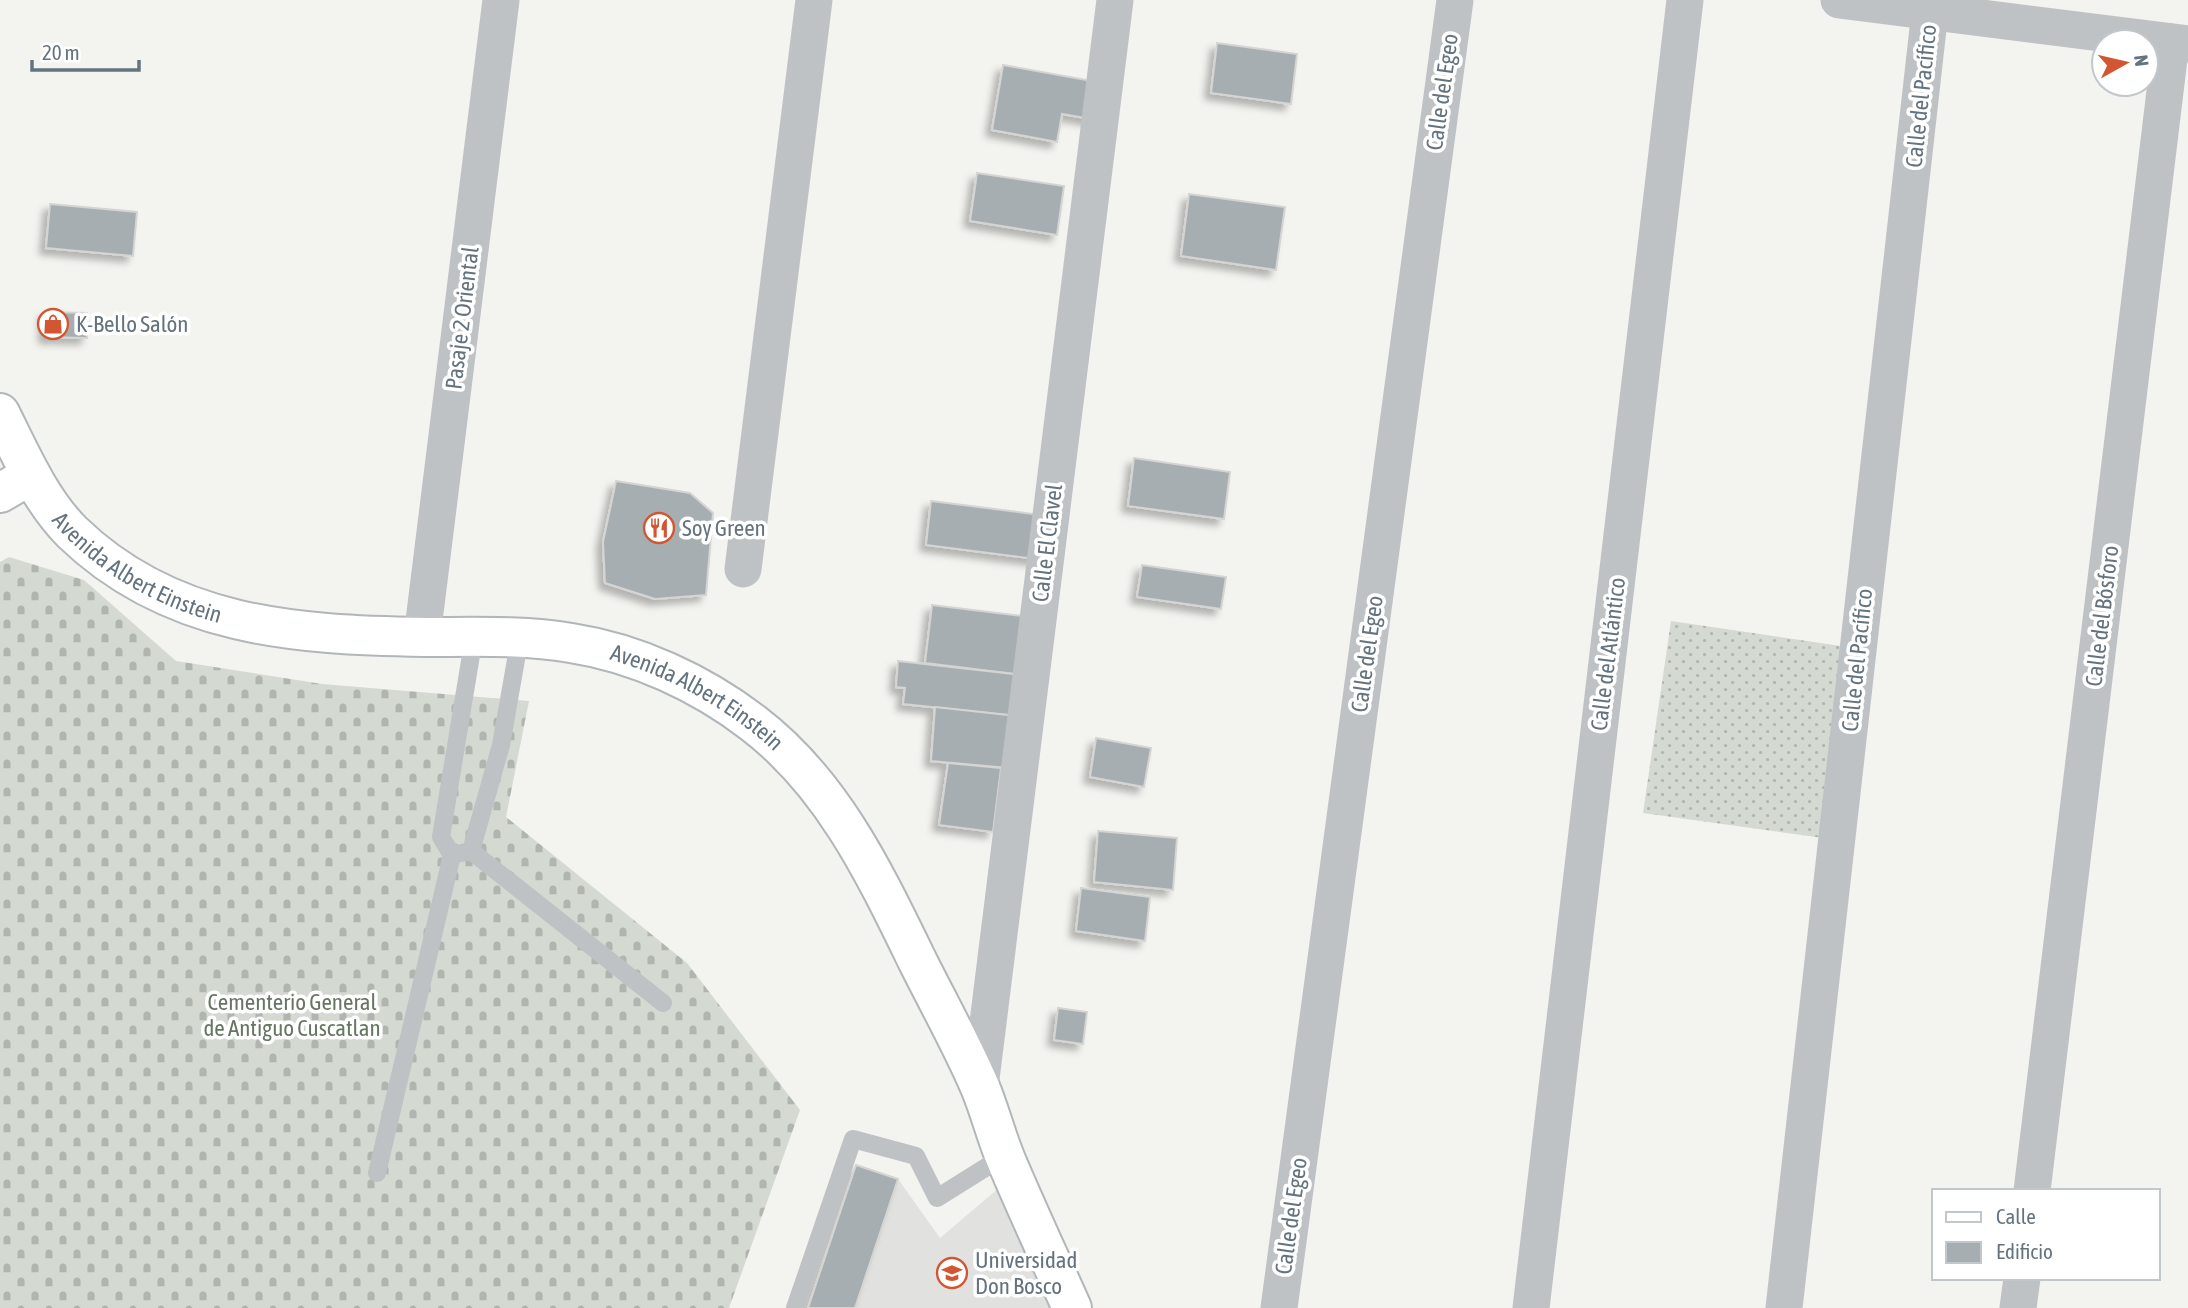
<svg xmlns="http://www.w3.org/2000/svg" width="2188" height="1308" font-family="'Asap Condensed',sans-serif">
  <style>
    .built { fill: #e1e2e0 }
    .grass { fill: url(#grass-dots) }
    .cemetery { fill: url(#cemetery-stones) }
    .building { fill: #a7aeb2; stroke: #d4d4d2; stroke-width: 2; filter: url(#shadow) }
    .lines { fill: none; stroke-linecap: round; stroke-linejoin: round }
    .secondary-casing { stroke: #b1b6b9; stroke-width: 42 }
    .lane { stroke: #bfc2c5; stroke-width: 18 }
    .street { stroke: #bfc2c5; stroke-width: 37 }
    .secondary { stroke: #fff; stroke-width: 38 }
    .labels { text-anchor: middle; stroke-width: 7; stroke-linejoin: round; paint-order: stroke }
    .street-label { font-size: 23px; fill: #65737e; stroke: #fff }
    .poi-label { font-size: 23px; fill: #65737e; stroke: #fff; text-anchor: start }
    .park-label { font-size: 23px; fill: #677663; stroke: #fff }
  </style>
  <defs>
    <pattern id="grass-dots" width="8" height="8" patternUnits="userSpaceOnUse" patternTransform="scale(1.75)"><rect width="8" height="8" fill="#d4dad1"/><path d="M2 2h.1M6 6h.1" fill="none" stroke="#b0b5af" stroke-width="1.8" stroke-linecap="round"/></pattern>
    <pattern id="cemetery-stones" width="16" height="16" patternUnits="userSpaceOnUse" patternTransform="scale(1.75)"><rect width="16" height="16" fill="#d4dad1"/><path d="M2 7V4a2 2 0 0 1 4 0v3zM10 15v-3a2 2 0 0 1 4 0v3z" fill="#b0b5af"/></pattern>
    <filter id="shadow"><feDropShadow dx="-6" dy="6" stdDeviation="3.5" flood-color="#0004"/></filter>
  </defs>
  <rect width="100%" height="100%" fill="#f3f3f0"/>
  <polygon class="built" points="898,1179 940,1238 1000,1187 1053,1308 855,1308"/>
  <polygon class="grass" points="1671,621 1861,649 1837,840 1643,813"/>
  <polygon class="cemetery" points="9,557 84,580 176,661 322,684 529,701 506,817 687,963 800,1110 729,1308 0,1308 0,562"/>
  <g class="building">
    <polygon points="1217,43 1297,54 1291,104 1211,93"/>
    <polygon points="1003,65 1103,83 1097,120 1062,114 1057,142 992,130"/>
    <polygon points="977,173 1064,186 1057,235 970,221"/>
    <polygon points="1189,194 1285,207 1276,270 1181,256"/>
    <polygon points="50,204 137,212 133,256 46,248"/>
    <polygon points="45,312 87,313 87,338 45,337"/>
    <polygon points="1134,458 1230,472 1224,519 1128,506"/>
    <polygon points="616,481 690,493 713,513 706,595 655,599 605,583 603,542"/>
    <polygon points="931,501 1049,516 1044,560 926,545"/>
    <polygon points="1142,565 1226,577 1221,609 1137,597"/>
    <polygon points="932,605 1039,618 1031,676 925,663"/>
    <polygon points="898,661 1031,676 1026,717 903,704 905,688 896,687"/>
    <polygon points="935,707 1026,717 1019,769 931,761"/>
    <polygon points="1096,738 1151,748 1144,787 1090,777"/>
    <polygon points="948,763 1001,768 993,832 939,825"/>
    <polygon points="1098,831 1177,838 1173,890 1094,882"/>
    <polygon points="1081,888 1150,897 1145,941 1076,931"/>
    <polygon points="1058,1008 1087,1012 1083,1044 1054,1040"/>
    <polygon points="856,1165 898,1179 855,1308 808,1308"/>
  </g>
  <g class="lines">
    <g class="secondary-casing">
      <g id="secondary">
        <path id="s1" d="M0 413C20 453 40 500 72 532 170 627 295 635 425 637 474 637 523 635 571 643 636 653 701 683 753 723 833 784 875 874 918 962 939 1004 962 1045 980 1087 990 1111 996 1136 1006 1160 1027 1210 1050 1259 1072 1308"/>
        <polyline points="0,493 31,475"/>
      </g>
    </g>
    <g class="lane">
      <polyline points="474,637 441,837 452,855 471,851 501,745 520,637"/>
      <polyline points="471,851 663,1003"/>
      <polyline points="377,1173 452,855"/>
      <polyline points="795,1308 853,1139 916,1156 937,1198 1004,1156"/>
    </g>
    <g class="street">
      <polyline points="1839,0 2188,44"/>
      <polyline points="743,569 814,0"/>
      <polyline points="422,637 501,0"/>
      <polyline points="980,1087 1115,0"/>
      <polyline points="2032,1191 2171,42"/>
      <polyline points="1279,1308 1455,0"/>
      <polyline points="1531,1308 1685,0"/>
      <polyline points="1784,1308 1930,11"/>
      <polyline points="2018,1308 2022,1278"/>
    </g>
    <use href="#secondary" class="secondary"/>
  </g>
  <defs>
    <g id="shop-ring" transform="scale(1.575)"><circle r="9.5" fill="#fff" stroke="#d25631" stroke-width="1.5"/><path d="M-5-2.5h2.3a2.7 3.5 0 0 1 5.4 0H5L5.5 6h-11ZM-1.5-2.5h3a1.5 2.3 0 0 0-3 0Z" fill="#d25631"/></g>
    <g id="restaurant-ring" transform="scale(1.575)"><circle r="9.5" fill="#fff" stroke="#d25631" stroke-width="1.5"/><path d="M-5-6h1v4h1v-4h1v4h1v-4h1v5L-1.5 .5V6h-2V.5L-5-1ZM5-6V6H3V1.5H1.5Q1.5-4 5-6Z" fill="#d25631"/></g>
    <g id="university-ring" transform="scale(1.575)"><circle r="9.5" fill="#fff" stroke="#d25631" stroke-width="1.5"/><path d="M0-5L7-2L0 1L-7-2ZM-4 1L0 2.5L4 1V4Q0 6-4 4Z" fill="#d25631"/></g>
  </defs>
  <g fill-rule="evenodd">
    <use href="#shop-ring" x="53" y="324"/>
    <use href="#restaurant-ring" x="659" y="528"/>
    <use href="#university-ring" x="952" y="1273"/>
  </g>
  <g class="labels">
    <g class="street-label">
      <text transform="translate(1442 92) rotate(-82)" y="8">Calle del Egeo</text>
      <text transform="translate(1921 96) rotate(-84)" y="8">Calle del Pacífico</text>
      <text transform="translate(462 318) rotate(-83)" y="8">Pasaje 2 Oriental</text>
      <text transform="translate(1047 543) rotate(-83)" y="8">Calle El Clavel</text>
      <text dy="8" stroke="none"><textPath href="#s1" startOffset="215">Avenida Albert Einstein</textPath></text>
      <text transform="translate(2102 616) rotate(-83)" y="8">Calle del Bósforo</text>
      <text transform="translate(1367 654) rotate(-82)" y="8">Calle del Egeo</text>
      <text transform="translate(1608 654) rotate(-83)" y="8">Calle del Atlántico</text>
      <text transform="translate(1857 660) rotate(-84)" y="8">Calle del Pacífico</text>
      <text dy="8" stroke="none"><textPath href="#s1" startOffset="803">Avenida Albert Einstein</textPath></text>
      <text transform="translate(1291 1216) rotate(-82)" y="8">Calle del Egeo</text>
    </g>
    <g class="poi-label">
      <text x="76" y="332">K-Bello Salón</text>
      <text x="682" y="536">Soy Green</text>
      <text x="975" y="1268">Universidad<tspan x="975" dy="26">Don Bosco</tspan></text>
    </g>
    <g class="park-label">
      <text x="292" y="1010">Cementerio General<tspan x="292" dy="26">de Antiguo Cuscatlan</tspan></text>
    </g>
  </g>
  <rect x="1932" y="1189" width="228" height="91" fill="#ffffff" stroke="#c1c7cb" stroke-width="2"/>
  <rect x="1946" y="1212" width="35" height="10" fill="#ffffff" stroke="#c1c7cb" stroke-width="2"/>
  <text x="1996" y="1224" font-size="21" fill="#65737e">Calle</text>
  <rect x="1946" y="1242" width="35" height="21" fill="#a7aeb2" stroke="#c1c7cb" stroke-width="2"/>
  <text x="1996" y="1259" font-size="21" fill="#65737e">Edificio</text>
  <g transform="translate(2125 63) rotate(82)"><circle r="33" fill="#ffffff" stroke="#c1c7cb" stroke-width="2"/>
  <path d="M0-5L12 26L0 18L-12 26Z" fill="#d25631"/>
  <text y="-10" font-size="19" font-weight="bold" text-anchor="middle" fill="#65737e">N</text>
  </g>
  <path d="M32 60v10h107v-10" fill="none" stroke="#65737e" stroke-width="3.5"/>
  <text x="42" y="60" font-size="21" fill="#65737e" stroke="#ffffff" stroke-width="5" paint-order="stroke">20 m</text>
</svg>
